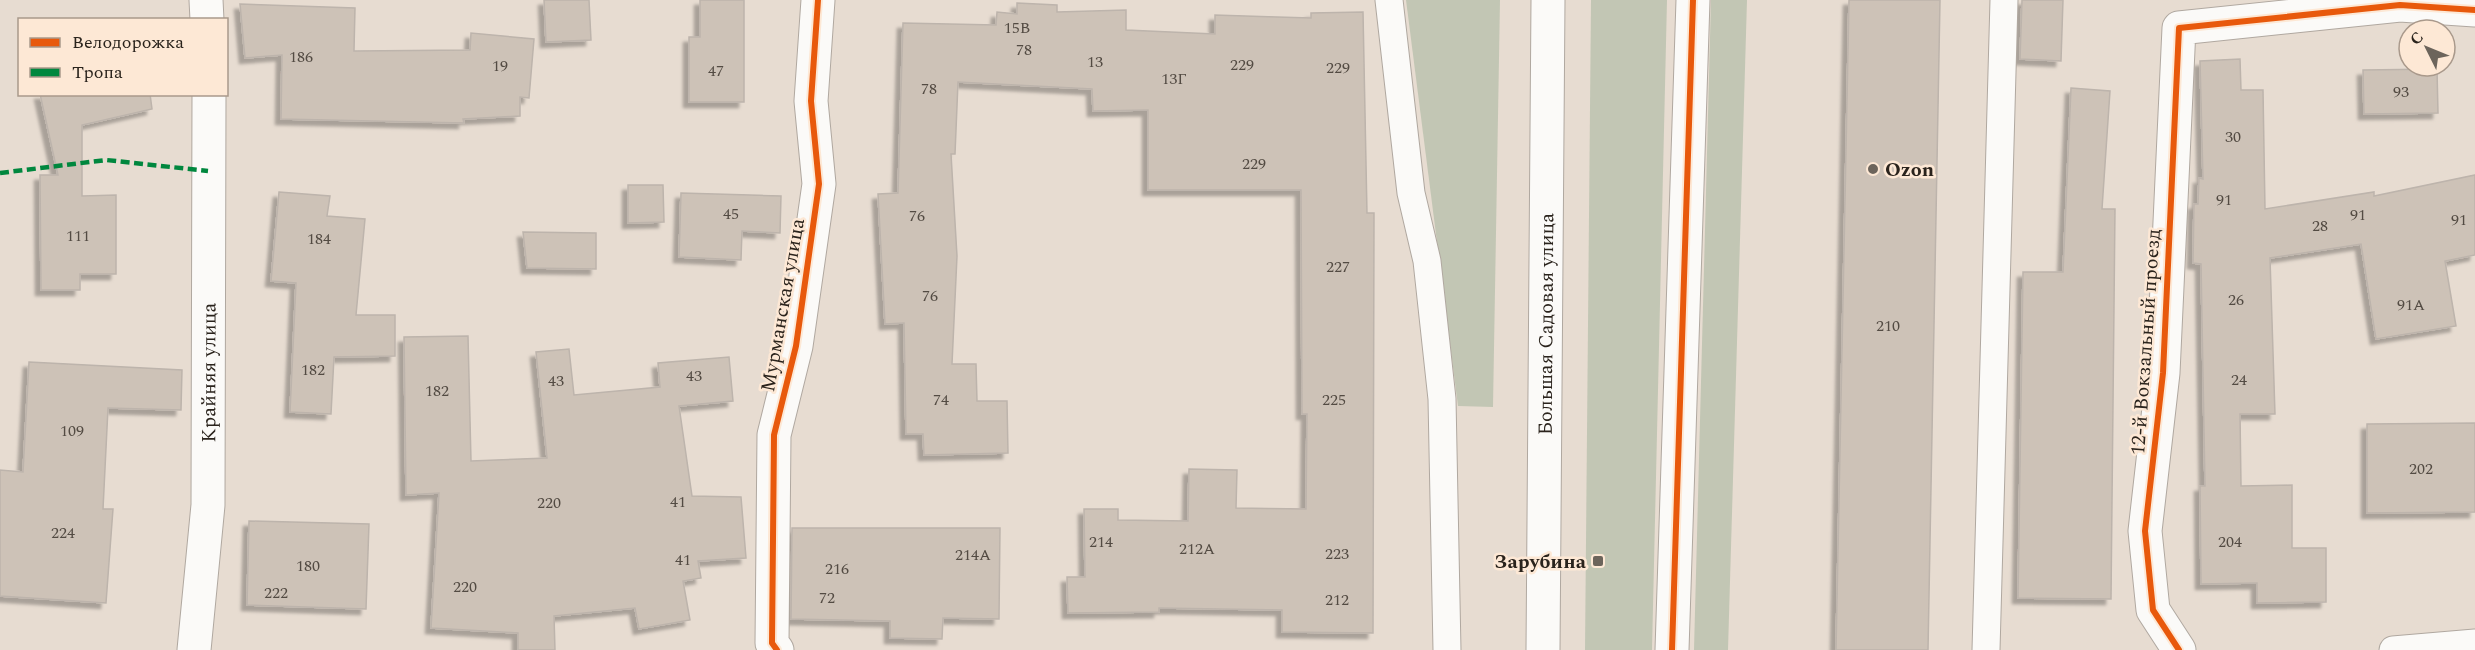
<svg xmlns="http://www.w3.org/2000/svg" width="2475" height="650" font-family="Spectral,serif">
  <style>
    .green { fill: #c2c6b4 }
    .building { fill: #cdc2b7; stroke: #bdb4ac; stroke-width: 1.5; filter: url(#shadow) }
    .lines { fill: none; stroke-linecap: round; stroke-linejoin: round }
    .lane-casing { stroke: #b0a8a0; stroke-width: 29 }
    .street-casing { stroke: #b0a8a0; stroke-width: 35 }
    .primary-casing { stroke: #b0a8a0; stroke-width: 35 }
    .lane { stroke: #fbfaf8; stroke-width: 27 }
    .street { stroke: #fbfaf8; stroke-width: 33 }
    .primary { stroke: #fbfaf8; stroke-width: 33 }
    .quiet { stroke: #00873e; stroke-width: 4.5; stroke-dasharray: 9 4.5; stroke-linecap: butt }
    .cycleway-casing { stroke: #fde8d5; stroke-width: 10 }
    .cycleway { stroke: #e8590c; stroke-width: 6 }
    .poi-dot { fill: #6c645b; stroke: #fde8d5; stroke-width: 2 }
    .labels { text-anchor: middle; stroke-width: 5; stroke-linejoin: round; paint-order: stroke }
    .number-label { font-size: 16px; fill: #534b43 }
    .poi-label { font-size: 20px; font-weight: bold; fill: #2a231c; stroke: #fde8d5; text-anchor: start }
    .street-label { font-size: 20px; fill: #2a231c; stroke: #fde8d5 }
  </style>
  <defs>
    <filter id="shadow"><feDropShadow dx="-5.5" dy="5.5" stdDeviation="1.5" flood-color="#0004"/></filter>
  </defs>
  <rect width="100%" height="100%" fill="#e7dcd1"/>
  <g class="green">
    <polygon points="1406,0 1500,0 1493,407 1458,406"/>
    <polygon points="1591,0 1667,0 1652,650 1585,650"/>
    <polygon points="1711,0 1747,0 1728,650 1694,650"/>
  </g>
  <g class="building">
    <polygon points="544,0 589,0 591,40 546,42"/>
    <polygon points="700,0 744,0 744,102 689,102 689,37 700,37"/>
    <polygon points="1849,0 1940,0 1928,650 1836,650"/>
    <polygon points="2022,0 2063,0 2061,61 2020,59"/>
    <polygon points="1017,3 1057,5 1057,12 1126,10 1126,30 1215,34 1215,15 1311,18 1311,13 1363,12 1367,213 1374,213 1373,633 1282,632 1282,610 1159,608 1159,612 1068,613 1067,577 1085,577 1084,509 1118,509 1118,520 1188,521 1189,469 1237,470 1236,508 1306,509 1307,414 1302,414 1301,190 1148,190 1148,110 1093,111 1092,89 958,82 955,154 951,154 957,256 952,364 976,364 977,401 1007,401 1008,453 924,455 923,434 906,434 904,323 885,324 878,194 898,193 903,23 996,25 997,12 1017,14"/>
    <polygon points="240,4 355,8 354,51 470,50 471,33 534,39 529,98 520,97 520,116 463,119 464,123 281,119 282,55 245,58"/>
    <polygon points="2240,59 2241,90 2263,90 2265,209 2374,192 2374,196 2475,175 2475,255 2445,261 2456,326 2376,339 2361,244 2270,258 2275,414 2240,414 2241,486 2292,485 2292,548 2326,548 2326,602 2257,603 2257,583 2201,584 2200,486 2205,486 2201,264 2193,263 2194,204 2198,204 2199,178 2203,179 2200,61"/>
    <polygon points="2437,69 2438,113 2364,114 2363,70"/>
    <polygon points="2071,88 2110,91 2102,209 2115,209 2111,599 2018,598 2023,272 2063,272"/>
    <polygon points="40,94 150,94 152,109 82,125 82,196 116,195 116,274 80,274 80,290 41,290 40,175 58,175"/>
    <polygon points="628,185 663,185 664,222 628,223"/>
    <polygon points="279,192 330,196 327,216 365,219 356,315 395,315 395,356 334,357 331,414 290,412 296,283 271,281"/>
    <polygon points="681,193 781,196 780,233 742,231 741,260 679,257"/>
    <polygon points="523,232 596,233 596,269 527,268"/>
    <polygon points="468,336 471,461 547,458 536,352 569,349 574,395 660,387 658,363 729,357 733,401 679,406 692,496 741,497 746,558 698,561 701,578 683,581 690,620 639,629 635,608 554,616 555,650 518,650 518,633 431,628 439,493 406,495 404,337"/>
    <polygon points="29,362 182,370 181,410 108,408 103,509 113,509 106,603 0,596 0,470 23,472"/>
    <polygon points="2475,423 2475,512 2367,513 2367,424"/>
    <polygon points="249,521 369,524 366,609 247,605"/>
    <polygon points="792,528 1000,528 999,619 943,618 942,639 890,638 890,621 791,619"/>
  </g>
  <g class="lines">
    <g class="lane-casing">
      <g id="lane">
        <polyline points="1389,0 1411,193 1427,261 1442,399 1447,650"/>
        <polyline points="1986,650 2004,0"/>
        <polyline points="2393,650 2475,643"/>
      </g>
    </g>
    <g class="street-casing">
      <g id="street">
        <polyline points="206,0 207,20"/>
        <path id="s1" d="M194 650 208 505 209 94"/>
        <polyline points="777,650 772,643 774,435 796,346 819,184 811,101 818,0"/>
        <polyline points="1672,650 1693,0"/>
        <polyline points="2179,650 2153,610 2145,531 2163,373 2179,28 2400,5 2475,10"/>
      </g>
    </g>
    <g class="primary-casing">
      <g id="primary">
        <path id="s2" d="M1543 650 1548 0"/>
      </g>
    </g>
    <use href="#lane" class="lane"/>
    <use href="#street" class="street"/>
    <use href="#primary" class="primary"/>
    <polyline class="quiet" points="0,173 106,160 208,171"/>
    <g class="cycleway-casing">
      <g id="cycleway">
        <polyline points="777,650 772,643 774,435 796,346 819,184 811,101 818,0"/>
        <polyline points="1672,650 1693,0"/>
        <polyline points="2179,650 2153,610 2145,531 2163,373 2179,28 2400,5 2475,10"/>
      </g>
    </g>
    <use href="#cycleway" class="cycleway"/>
  </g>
  <g class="poi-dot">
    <circle cx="1873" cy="169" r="6"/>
    <rect x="1592" y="555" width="12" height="12" rx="3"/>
  </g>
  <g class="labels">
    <g class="number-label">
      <text x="1017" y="33">15В</text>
      <text x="1024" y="55">78</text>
      <text x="301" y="62">186</text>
      <text x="1095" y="67">13</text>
      <text x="1242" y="70">229</text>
      <text x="500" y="71">19</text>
      <text x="1338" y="73">229</text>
      <text x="716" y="76">47</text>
      <text x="1174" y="84">13Г</text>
      <text x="929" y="94">78</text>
      <text x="2401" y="97">93</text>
      <text x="2233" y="142">30</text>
      <text x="1254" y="169">229</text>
      <text x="2224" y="205">91</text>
      <text x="731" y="219">45</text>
      <text x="2358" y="220">91</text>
      <text x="917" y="221">76</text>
      <text x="2459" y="225">91</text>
      <text x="2320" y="231">28</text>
      <text x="78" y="241">111</text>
      <text x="319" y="244">184</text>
      <text x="1338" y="272">227</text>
      <text x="930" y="301">76</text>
      <text x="2236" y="305">26</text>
      <text x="2411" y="310">91А</text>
      <text x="1888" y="331">210</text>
      <text x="313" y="375">182</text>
      <text x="694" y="381">43</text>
      <text x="2239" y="385">24</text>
      <text x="556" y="386">43</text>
      <text x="437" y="396">182</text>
      <text x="941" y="405">74</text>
      <text x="1334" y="405">225</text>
      <text x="72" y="436">109</text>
      <text x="2421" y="474">202</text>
      <text x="678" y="507">41</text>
      <text x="549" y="508">220</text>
      <text x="63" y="538">224</text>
      <text x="1101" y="547">214</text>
      <text x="2230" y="547">204</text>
      <text x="1197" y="554">212А</text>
      <text x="1337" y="559">223</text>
      <text x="973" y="560">214А</text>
      <text x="683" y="565">41</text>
      <text x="308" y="571">180</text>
      <text x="837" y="574">216</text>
      <text x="465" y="592">220</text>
      <text x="276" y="598">222</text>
      <text x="827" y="603">72</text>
      <text x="1337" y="605">212</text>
    </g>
    <g class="poi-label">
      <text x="1885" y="176">Ozon</text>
      <text x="1586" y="568" text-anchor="end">Зарубина</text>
    </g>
    <g class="street-label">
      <text transform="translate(782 305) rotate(-80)" y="7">Мурманская улица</text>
      <text dy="7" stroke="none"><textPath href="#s2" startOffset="326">Большая Садовая улица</textPath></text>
      <text transform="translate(2145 342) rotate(-86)" y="7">12-й Вокзальный проезд</text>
      <text dy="7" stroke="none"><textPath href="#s1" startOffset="278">Крайняя улица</textPath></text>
    </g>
  </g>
  <rect x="18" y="18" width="210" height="78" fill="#fde8d5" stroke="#a9998b" stroke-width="1.5"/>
  <rect x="30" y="38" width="30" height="9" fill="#e8590c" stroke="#a9998b" stroke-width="1.5"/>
  <text x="72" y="48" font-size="18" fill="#2a231c">Велодорожка</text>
  <rect x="30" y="68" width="30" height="9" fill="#00873e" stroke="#a9998b" stroke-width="1.5"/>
  <text x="72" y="78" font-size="18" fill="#2a231c">Тропа</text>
  <g transform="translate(2427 48) rotate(313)"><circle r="28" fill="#fde8d5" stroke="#a9998b" stroke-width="1.5"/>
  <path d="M0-4.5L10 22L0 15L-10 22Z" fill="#6c645b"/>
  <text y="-9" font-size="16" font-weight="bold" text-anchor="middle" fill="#2a231c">С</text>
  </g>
</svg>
